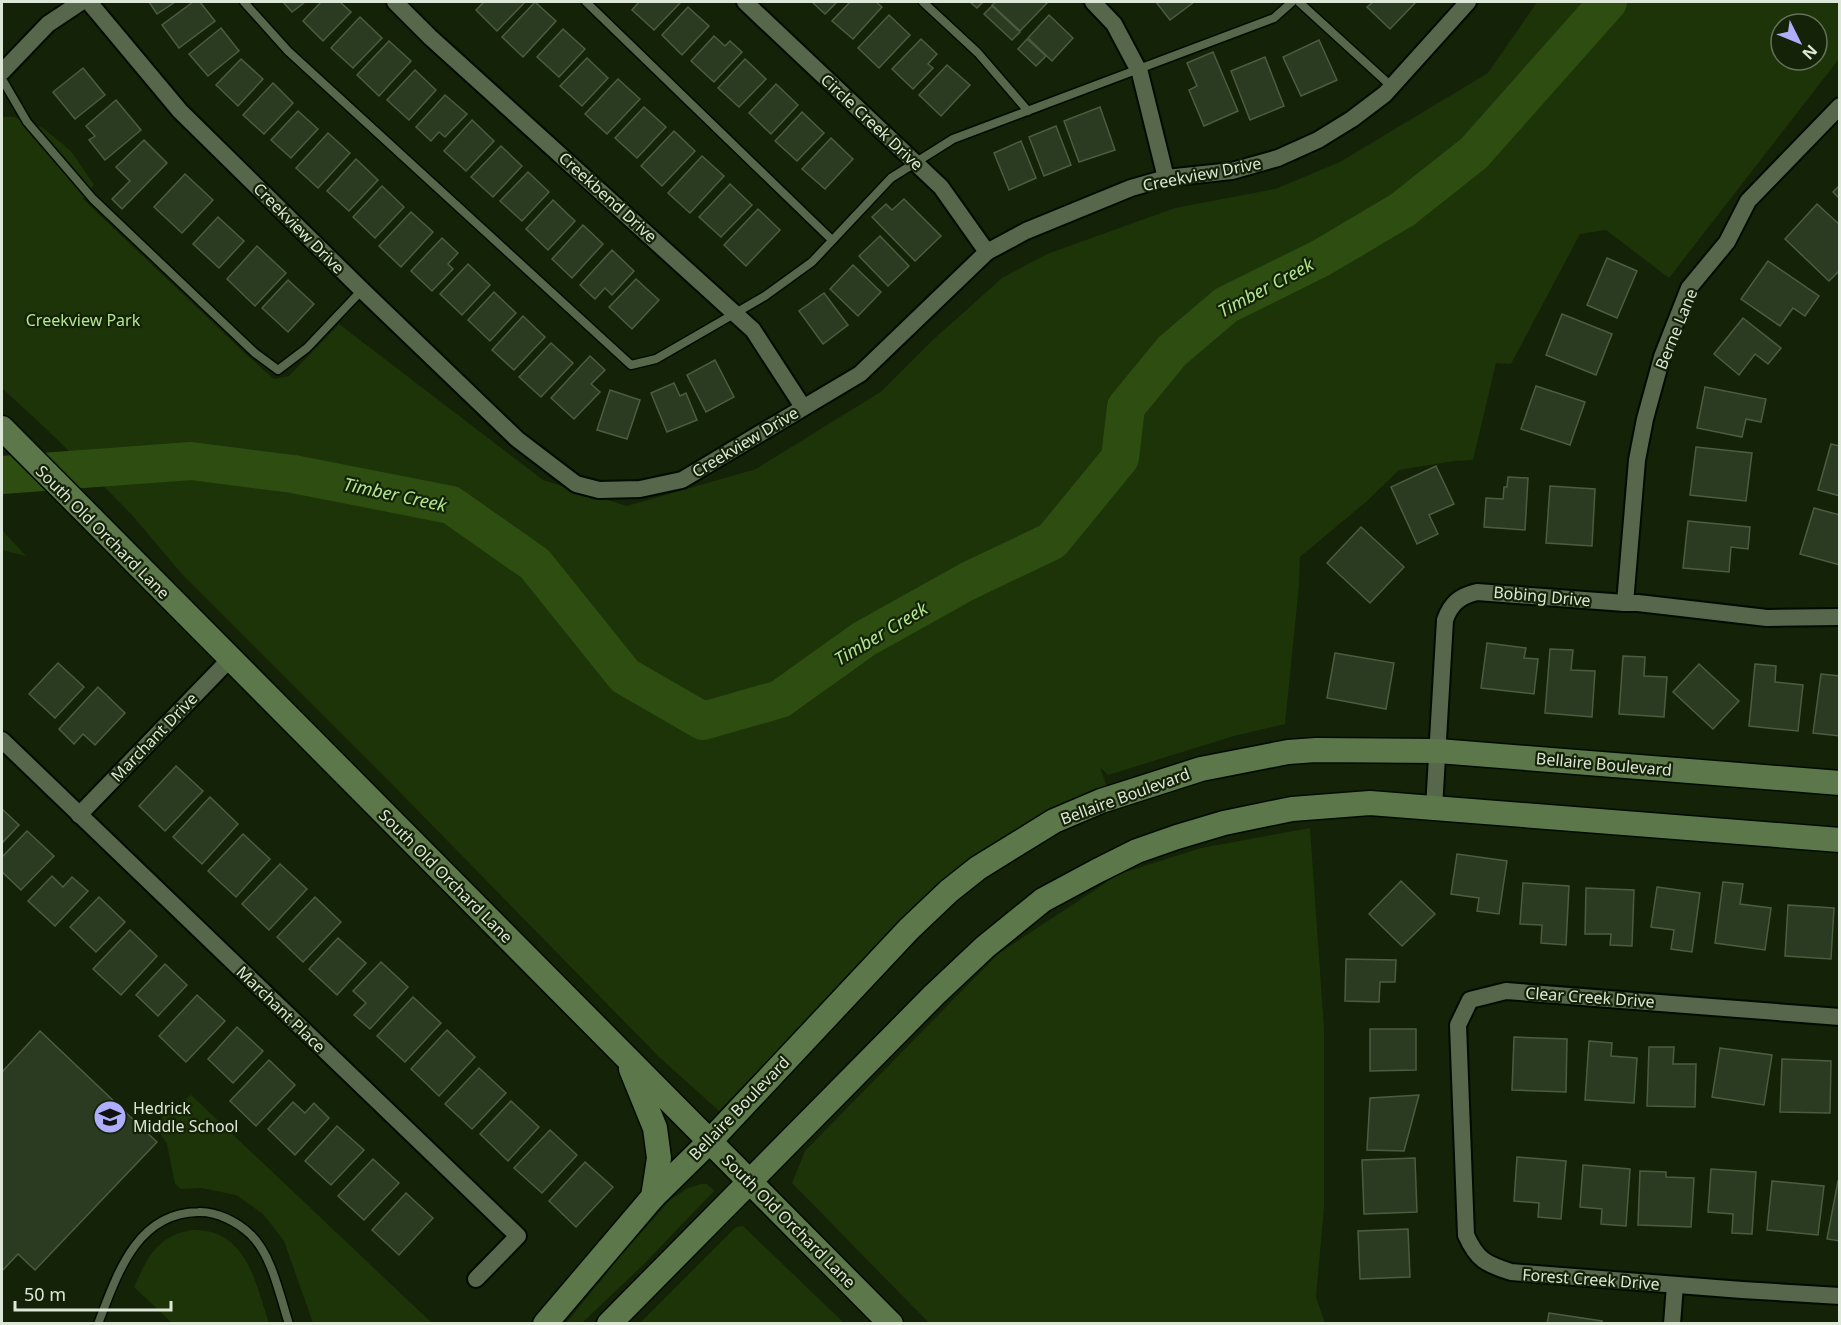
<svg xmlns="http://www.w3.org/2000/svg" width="1841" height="1325" font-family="'Noto Sans',sans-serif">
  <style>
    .green { fill: #1c3407; fill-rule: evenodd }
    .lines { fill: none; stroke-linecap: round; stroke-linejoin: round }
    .river { stroke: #2d4e10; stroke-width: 38 }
    .building { fill: #2b3b21; stroke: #4b5d40; stroke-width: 1.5 }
    .lane-casing { stroke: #020b00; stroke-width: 11 }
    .street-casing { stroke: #020b00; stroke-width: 20 }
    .secondary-casing { stroke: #020b00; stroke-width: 27 }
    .lane { stroke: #56674b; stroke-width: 8 }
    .street { stroke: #56674b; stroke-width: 16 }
    .secondary { stroke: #5c7749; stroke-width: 24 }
    .labels { text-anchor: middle; stroke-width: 4.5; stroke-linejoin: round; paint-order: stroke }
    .street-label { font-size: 16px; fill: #dde7d7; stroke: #142208 }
    .park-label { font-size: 16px; fill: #b3e790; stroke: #142208 }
    .poi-label { font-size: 16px; fill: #dde7d7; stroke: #142208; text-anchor: start }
    .water-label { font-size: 18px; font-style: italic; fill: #b1e58f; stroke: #142208 }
  </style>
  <rect width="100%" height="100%" fill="#142208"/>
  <g class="green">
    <path d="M1537 2H1839V59L1669 278 1606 230 1580 234 1511 364 1496 363 1473 460 1454 461 1399 470 1367 501 1300 557 1299 585 1285 724 1234 736 1108 775 1100 767 1107 787 1062 806 835 991 719 1111 659 1057 387 779 181 573 131 514 58 440 2 388V117H15L43 128 71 151 94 185 83 199 247 355 274 379 289 376 339 324 543 480 627 506 756 469 882 391 934 339 1002 278 1047 254 1175 208 1275 189 1340 162 1488 73ZM1781 24H1817V60H1781Z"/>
    <polygon points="2,530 26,556 2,550"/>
    <polygon points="1310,828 1324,1028 1324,1208 1316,1297 1325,1323 929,1323 792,1183 805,1151 998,954 1119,874 1201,848"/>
    <polygon points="191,1095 432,1323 313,1323 284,1241 263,1214 236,1195 201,1188 181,1189 175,1184 167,1144 153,1124"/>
    <polygon points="701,1184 707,1184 714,1191 643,1265 582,1323 566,1323 624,1252 670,1200 688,1188"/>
    <polygon points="743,1226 844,1323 640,1323 736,1227"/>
    <path d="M191 1230C247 1228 255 1282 269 1323H172L134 1287C148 1257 156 1237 191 1230Z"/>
  </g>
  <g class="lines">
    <polyline class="river" points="2,475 191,461 293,474 451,505 535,564 625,676 703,721 780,699 864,639 968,581 1052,541 1120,458 1126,407 1172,351 1226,305 1321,258 1402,210 1474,153 1608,2"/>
  </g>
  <g class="building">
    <polygon points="149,2 175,2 157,14"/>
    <polygon points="193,2 200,2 215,21 179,48 162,25"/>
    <polygon points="283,2 305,2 292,12"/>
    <polygon points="321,2 340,2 351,12 323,41 303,21"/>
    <polygon points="484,2 525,2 497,31 476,10"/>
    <polygon points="535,2 556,21 523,57 502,37"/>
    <polygon points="639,2 681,2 654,30 632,10"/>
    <polygon points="812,2 837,2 825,14"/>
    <polygon points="850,2 876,2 882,7 853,39 832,21"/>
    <polygon points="970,2 983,2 977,8"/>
    <polygon points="996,2 1048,2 1020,31 992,5"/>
    <polygon points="1156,2 1194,2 1170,20"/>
    <polygon points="1373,2 1416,2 1390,29 1367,7"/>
    <polygon points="992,6 1020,32 1012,40 984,14"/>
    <polygon points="688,7 709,26 682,55 662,35"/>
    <polygon points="889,15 910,35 879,68 858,48"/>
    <polygon points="1049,15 1073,38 1052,61 1028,38"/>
    <polygon points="360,17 382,38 353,68 331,48"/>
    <polygon points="221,28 239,51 208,76 189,54"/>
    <polygon points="563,29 585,49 559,77 537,57"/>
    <polygon points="714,36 725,46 730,41 742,52 714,82 691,61"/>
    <polygon points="921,39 937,54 928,64 933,68 913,89 892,69"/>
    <polygon points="1027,39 1046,56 1036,66 1018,49"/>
    <polygon points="1319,40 1337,80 1301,96 1283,57"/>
    <polygon points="389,41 411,61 379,96 357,75"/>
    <polygon points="1213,52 1238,111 1204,126 1189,90 1197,86 1187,63"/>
    <polygon points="1265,57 1284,106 1250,120 1231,71"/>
    <polygon points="587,58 608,78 582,106 560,86"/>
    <polygon points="241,59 263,79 238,106 216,85"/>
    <polygon points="745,59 766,79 739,107 718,88"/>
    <polygon points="947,65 970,85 941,116 919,95"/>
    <polygon points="83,68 105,95 75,119 53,92"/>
    <polygon points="415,70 436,90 409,120 387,100"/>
    <polygon points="618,79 640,99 607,134 585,114"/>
    <polygon points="273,83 293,103 264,134 243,115"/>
    <polygon points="776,84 798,105 771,134 749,113"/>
    <polygon points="445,95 467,114 445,137 439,132 431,141 416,127"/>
    <polygon points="116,100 141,130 105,160 89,140 95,136 86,126"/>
    <polygon points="644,107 666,127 637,158 615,138"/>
    <polygon points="1100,107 1115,150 1079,162 1064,121"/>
    <polygon points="298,111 318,129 291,158 271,140"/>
    <polygon points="802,112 824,133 797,161 775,141"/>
    <polygon points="472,120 494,141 466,171 444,151"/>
    <polygon points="1056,126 1071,165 1044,176 1029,137"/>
    <polygon points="674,131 695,151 662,186 641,166"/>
    <polygon points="328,133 350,153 318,188 296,168"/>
    <polygon points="831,138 853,159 825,189 802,169"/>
    <polygon points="144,140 167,163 122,209 112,199 130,181 116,167"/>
    <polygon points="1021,141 1036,178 1009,190 994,153"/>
    <polygon points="501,146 522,166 493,197 471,177"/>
    <polygon points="702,156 724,176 690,213 668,193"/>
    <polygon points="356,159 378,180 349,211 327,191"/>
    <polygon points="528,172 549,192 522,221 500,201"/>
    <polygon points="185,174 213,200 182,233 154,207"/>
    <polygon points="730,184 752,205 721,237 699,217"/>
    <polygon points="1840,185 1840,199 1833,192"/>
    <polygon points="382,186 404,207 375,238 353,217"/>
    <polygon points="904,199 941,236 915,261 872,217 886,204 892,210"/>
    <polygon points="553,200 575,221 548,250 526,229"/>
    <polygon points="1817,204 1840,225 1840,270 1829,281 1785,239"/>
    <polygon points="758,209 780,230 746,266 724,245"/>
    <polygon points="411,212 433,232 401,267 379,246"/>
    <polygon points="218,217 244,241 219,268 193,244"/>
    <polygon points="583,225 603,244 572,278 552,259"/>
    <polygon points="880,236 909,266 888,286 859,256"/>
    <polygon points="442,238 458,253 448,264 453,269 432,291 411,271"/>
    <polygon points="257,246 286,273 255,306 227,279"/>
    <polygon points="612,250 634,271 612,295 605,288 595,299 580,285"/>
    <polygon points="1607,258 1637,271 1617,318 1587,305"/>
    <polygon points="1768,261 1819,296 1805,316 1793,308 1780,326 1741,299"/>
    <polygon points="468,264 490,285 462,315 440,294"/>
    <polygon points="853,265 881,292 858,316 830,289"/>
    <polygon points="636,279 659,300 632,329 609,307"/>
    <polygon points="288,280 314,304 288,332 262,308"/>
    <polygon points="494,292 516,313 490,341 468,320"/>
    <polygon points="824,293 848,325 823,344 799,311"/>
    <polygon points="1562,314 1612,334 1596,375 1546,355"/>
    <polygon points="523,316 545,337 514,370 492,350"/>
    <polygon points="1743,318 1781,348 1768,364 1755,354 1739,375 1714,354"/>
    <polygon points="551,343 573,363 541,397 519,377"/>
    <polygon points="590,356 605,370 591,384 600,392 574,419 551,398"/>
    <polygon points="715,360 734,397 706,412 687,375"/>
    <polygon points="674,383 680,396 686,393 697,420 667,432 651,393"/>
    <polygon points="1536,386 1585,402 1570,445 1521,429"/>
    <polygon points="1705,387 1766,399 1761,422 1746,419 1742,437 1697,428"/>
    <polygon points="610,390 640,400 627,439 597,430"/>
    <polygon points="1831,444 1840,446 1840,496 1818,490"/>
    <polygon points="1696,447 1752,453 1746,501 1690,495"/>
    <polygon points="1436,466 1454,504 1429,515 1438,534 1417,544 1391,487"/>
    <polygon points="1508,477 1528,478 1525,530 1484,527 1486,498 1503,499 1504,487 1507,487"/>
    <polygon points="1550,486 1595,489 1592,546 1546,543"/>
    <polygon points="1814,508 1840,515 1840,565 1800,554"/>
    <polygon points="1688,521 1750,527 1748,549 1731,547 1729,572 1683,568"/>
    <polygon points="1361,527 1404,567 1370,603 1327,563"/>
    <polygon points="1487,643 1526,648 1524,658 1538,659 1534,694 1481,688"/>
    <polygon points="1550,649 1573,650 1571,670 1595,671 1592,717 1545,713"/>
    <polygon points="1335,653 1394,663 1386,709 1327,698"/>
    <polygon points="1623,656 1645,657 1644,676 1667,677 1664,717 1619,714"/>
    <polygon points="58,663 84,687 55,718 29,694"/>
    <polygon points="1699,664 1739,701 1713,729 1673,692"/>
    <polygon points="1755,664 1776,666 1775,682 1803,685 1798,731 1749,726"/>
    <polygon points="1821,674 1840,676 1840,736 1813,733"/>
    <polygon points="98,687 125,713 95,745 83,734 74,744 59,729"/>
    <polygon points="176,766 203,791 165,831 139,806"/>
    <polygon points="210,797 238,824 202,864 173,837"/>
    <polygon points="2,809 19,825 2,843"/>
    <polygon points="27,831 54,856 21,890 2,872 2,857"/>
    <polygon points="243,834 270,859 236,897 208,871"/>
    <polygon points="1457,854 1507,861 1499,914 1477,911 1479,898 1451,894"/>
    <polygon points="280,864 307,889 269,930 242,904"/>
    <polygon points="52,876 63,887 72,877 88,891 55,926 28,901"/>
    <polygon points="1401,881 1435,914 1402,946 1369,914"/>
    <polygon points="1723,882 1743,884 1740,904 1771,908 1765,950 1715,943"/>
    <polygon points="1523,883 1569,886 1566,945 1541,943 1542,925 1520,924"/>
    <polygon points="1657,887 1700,893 1692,952 1671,949 1674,930 1651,927"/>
    <polygon points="1586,888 1634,890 1632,946 1610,945 1611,934 1585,934"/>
    <polygon points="99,897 125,922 96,952 70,927"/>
    <polygon points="315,897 341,922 303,962 277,937"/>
    <polygon points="1788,905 1834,908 1831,959 1785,956"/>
    <polygon points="130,930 157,956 121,995 93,969"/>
    <polygon points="338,938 366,963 337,995 309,969"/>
    <polygon points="1346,959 1396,960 1395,982 1380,982 1379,1002 1345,1001"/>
    <polygon points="381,962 408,987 370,1029 354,1015 366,1003 353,991"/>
    <polygon points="165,964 187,985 158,1016 136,995"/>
    <polygon points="197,995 225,1021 186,1062 159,1036"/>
    <polygon points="413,997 441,1023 405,1062 377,1036"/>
    <polygon points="237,1027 263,1051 233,1083 208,1059"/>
    <polygon points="1370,1029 1416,1029 1416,1070 1370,1071"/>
    <polygon points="447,1030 475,1057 439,1096 411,1069"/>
    <polygon points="40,1031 157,1142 35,1270 18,1254 2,1271 2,1072"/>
    <polygon points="1514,1037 1567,1039 1566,1092 1512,1090"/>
    <polygon points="1589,1041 1612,1043 1611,1056 1637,1058 1634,1103 1585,1100"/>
    <polygon points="1649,1047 1674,1047 1673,1064 1696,1064 1695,1107 1647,1106"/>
    <polygon points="1720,1048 1772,1055 1764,1105 1712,1097"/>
    <polygon points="1782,1059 1831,1061 1830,1113 1780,1112"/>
    <polygon points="269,1060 295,1085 256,1126 230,1101"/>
    <polygon points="479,1068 506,1093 472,1129 445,1104"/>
    <polygon points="1419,1095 1404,1151 1367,1150 1370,1098"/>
    <polygon points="511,1101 539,1127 508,1161 480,1134"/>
    <polygon points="293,1102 305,1113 314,1103 329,1118 295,1155 268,1129"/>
    <polygon points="337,1126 364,1150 331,1185 305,1161"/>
    <polygon points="550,1130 577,1155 542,1193 514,1168"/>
    <polygon points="1517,1157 1566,1161 1561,1219 1538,1217 1539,1203 1514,1201"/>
    <polygon points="1415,1158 1417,1212 1364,1214 1362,1160"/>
    <polygon points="373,1159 399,1183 364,1220 338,1196"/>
    <polygon points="585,1162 613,1187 576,1227 549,1201"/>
    <polygon points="1583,1165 1630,1169 1626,1226 1601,1224 1602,1209 1580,1207"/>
    <polygon points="1711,1169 1756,1172 1752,1234 1732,1233 1733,1214 1708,1212"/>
    <polygon points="1640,1171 1666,1172 1666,1177 1694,1178 1691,1227 1638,1225"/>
    <polygon points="1772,1181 1824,1186 1818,1235 1767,1230"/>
    <polygon points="1838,1181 1840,1181 1840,1241 1827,1239"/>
    <polygon points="406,1193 433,1218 399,1255 372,1230"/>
    <polygon points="1408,1229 1410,1277 1360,1279 1358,1231"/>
    <polygon points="1549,1313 1602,1321 1602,1324 1547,1324"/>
  </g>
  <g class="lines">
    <g class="lane-casing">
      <g id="lane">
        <polyline points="244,2 288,51 631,365 656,359 765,296 812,262 891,178 953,139 1274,18 1292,2"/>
        <polyline points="586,2 832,240"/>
        <polyline points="923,2 978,53 1028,111"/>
        <polyline points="1299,2 1391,86"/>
        <polyline points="2,79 27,122 93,199 255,353 278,370 307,348 362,290"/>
        <path d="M98 1324C117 1275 136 1213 198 1212 216 1211 238 1222 251 1235 272 1255 280 1297 289 1324"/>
      </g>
    </g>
    <g class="street-casing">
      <g id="street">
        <polyline points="89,2 180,111 362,290 517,439 576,484 599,490 640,489 682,480 860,374 987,252 1026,231 1131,188 1166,178 1232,171 1278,158 1318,140 1352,119 1385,94 1468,2"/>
        <polyline points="395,2 430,37 753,330 803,407"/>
        <polyline points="745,2 941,187 987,252"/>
        <polyline points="1093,2 1114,24 1140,73 1166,178"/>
        <polyline points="2,72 48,24 81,2"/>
        <polyline points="1625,603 1637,460 1645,419 1662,357 1689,288 1727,242 1748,201 1840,106"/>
        <polyline points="2,740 518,1236 476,1279"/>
        <path d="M1434 808 1445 620C1451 603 1460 596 1477 592L1625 603H1638L1767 618 1840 617"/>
        <polyline points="79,815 230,659"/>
        <path d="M1840 1017 1506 991 1470 1000 1458 1025 1466 1235C1477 1260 1486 1264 1511 1272L1742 1290 1840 1296"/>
        <polyline points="1672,1324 1675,1285"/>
      </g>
    </g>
    <g class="secondary-casing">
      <g id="secondary">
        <polyline points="2,428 891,1324"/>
        <polyline points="631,1069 655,1128 659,1158 653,1197"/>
        <polyline points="545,1324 653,1197 710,1141 909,929 949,891 978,868 1054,821 1101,801 1201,769 1288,752 1316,750 1438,751 1840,783"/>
        <polyline points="609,1324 934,995 985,947 1043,900 1097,871 1137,851 1177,837 1224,823 1292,809 1370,803 1840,840"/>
      </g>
    </g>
    <use href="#lane" class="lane"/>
    <use href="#street" class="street"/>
    <use href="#secondary" class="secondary"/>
  </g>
  <defs>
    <g id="school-disc" transform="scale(1.725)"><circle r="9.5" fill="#aeaefa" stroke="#142208"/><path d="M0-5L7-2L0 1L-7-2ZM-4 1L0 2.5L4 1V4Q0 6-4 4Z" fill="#111"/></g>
  </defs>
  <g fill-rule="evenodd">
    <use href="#school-disc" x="110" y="1117"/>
  </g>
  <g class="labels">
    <g class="street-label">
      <text transform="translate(872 122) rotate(43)" y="6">Circle Creek Drive</text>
      <text transform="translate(1202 174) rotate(-11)" y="6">Creekview Drive</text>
      <text transform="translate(608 197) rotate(42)" y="6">Creekbend Drive</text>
      <text transform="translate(299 228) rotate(45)" y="6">Creekview Drive</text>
      <text transform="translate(1676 329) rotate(-68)" y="6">Berne Lane</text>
      <text transform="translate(745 442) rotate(-31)" y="6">Creekview Drive</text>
      <text transform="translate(103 532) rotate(45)" y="6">South Old Orchard Lane</text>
      <text transform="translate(1542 596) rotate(5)" y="6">Bobing Drive</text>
      <text transform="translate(154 737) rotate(-46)" y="6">Marchant Drive</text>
      <text transform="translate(1604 764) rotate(5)" y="6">Bellaire Boulevard</text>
      <text transform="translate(1125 796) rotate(-20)" y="6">Bellaire Boulevard</text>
      <text transform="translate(446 876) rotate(45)" y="6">South Old Orchard Lane</text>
      <text transform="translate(1590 997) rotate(4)" y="6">Clear Creek Drive</text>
      <text transform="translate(281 1009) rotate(44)" y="6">Marchant Place</text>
      <text transform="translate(739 1108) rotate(-46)" y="6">Bellaire Boulevard</text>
      <text transform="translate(789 1221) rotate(45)" y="6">South Old Orchard Lane</text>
      <text transform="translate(1591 1279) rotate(4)" y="6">Forest Creek Drive</text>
    </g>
    <g class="park-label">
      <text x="83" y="326">Creekview Park</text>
    </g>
    <g class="poi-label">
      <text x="133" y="1114">Hedrick<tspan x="133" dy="18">Middle School</tspan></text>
    </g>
    <g class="water-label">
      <text transform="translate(1266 288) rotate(-28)" y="6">Timber Creek</text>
      <text transform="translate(395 495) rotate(12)" y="6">Timber Creek</text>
      <text transform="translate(881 634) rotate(-31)" y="6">Timber Creek</text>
    </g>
  </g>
  <rect width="1841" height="1325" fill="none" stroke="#dde7d7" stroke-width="6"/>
  <g transform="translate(1799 42) rotate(133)"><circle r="28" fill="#142208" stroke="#64715b" stroke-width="1.5"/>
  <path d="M0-4.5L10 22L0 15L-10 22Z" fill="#aeaefa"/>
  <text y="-9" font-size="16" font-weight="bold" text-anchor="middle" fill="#dde7d7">N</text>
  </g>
  <path d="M15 1301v9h156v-9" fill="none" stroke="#dde7d7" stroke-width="3"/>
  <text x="24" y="1301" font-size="18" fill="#dde7d7" stroke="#142208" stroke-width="4.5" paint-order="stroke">50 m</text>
</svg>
